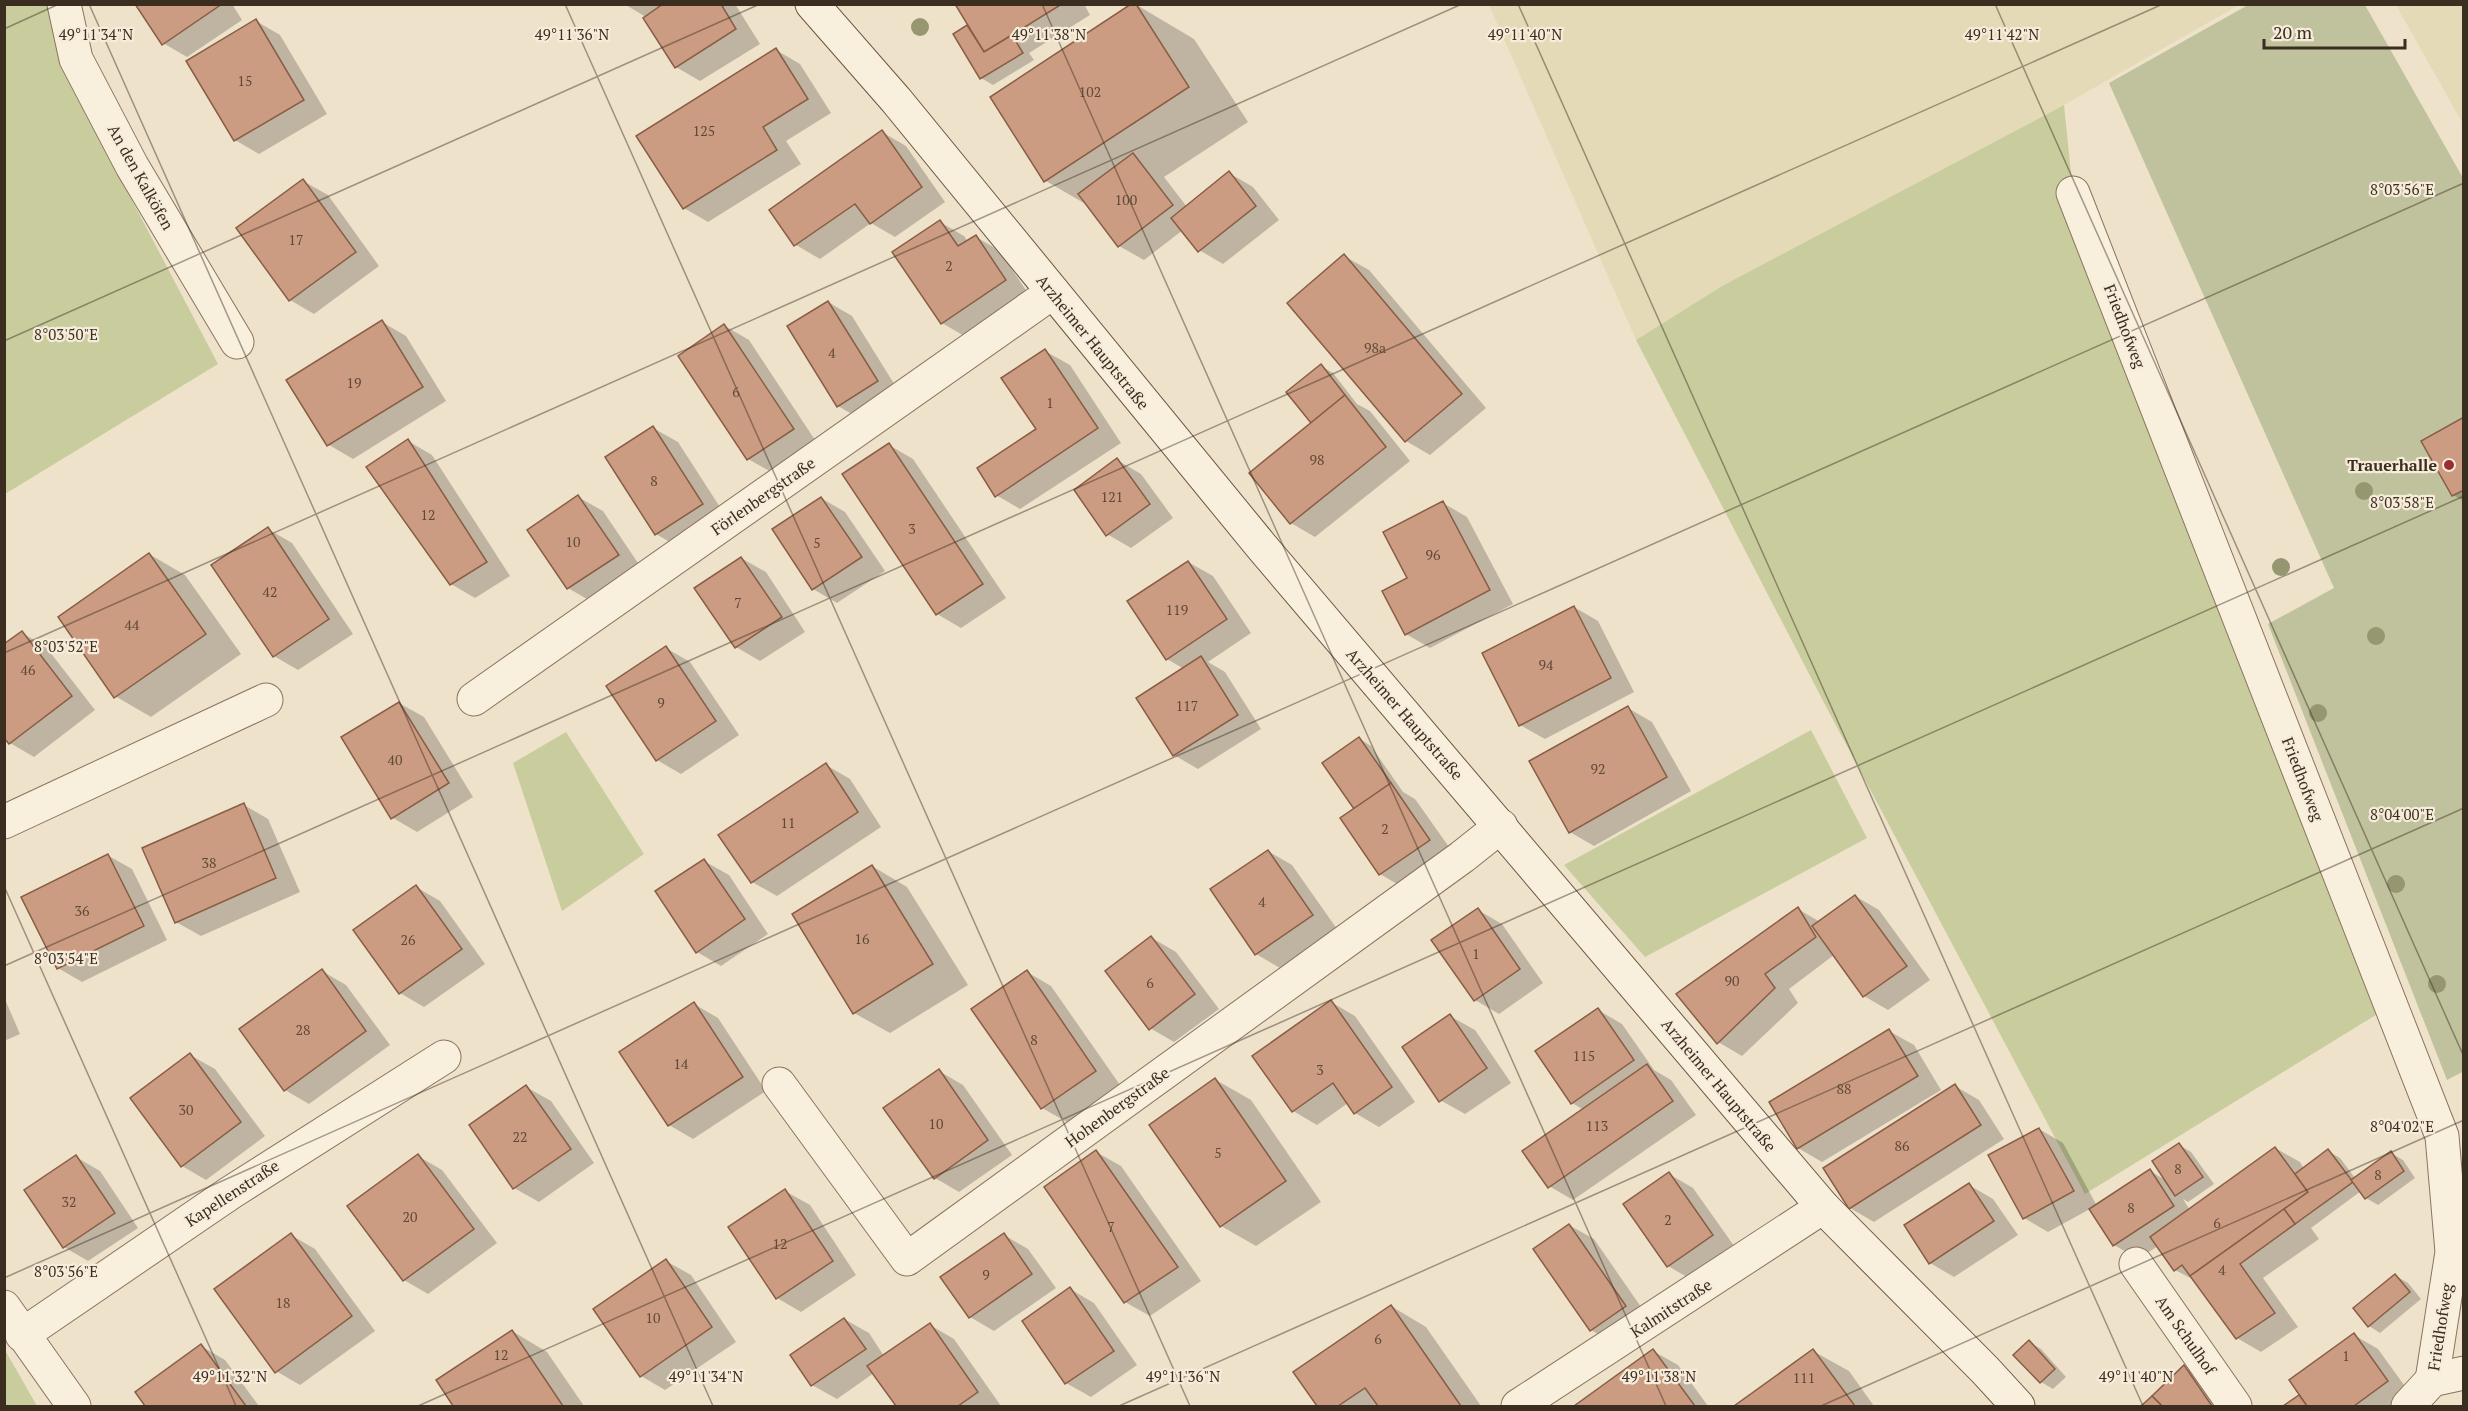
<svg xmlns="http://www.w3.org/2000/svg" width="2468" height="1411" font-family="'PT Serif',serif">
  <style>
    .farmland { fill: #e4dab7 }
    .green { fill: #c9cd9d }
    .cemetery { fill: #bfc29c }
    .shadow { fill: #0003 }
    .building { fill: #cb9c81; stroke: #895d45; stroke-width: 1.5 }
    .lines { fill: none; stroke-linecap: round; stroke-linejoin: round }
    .street-casing { stroke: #8b745e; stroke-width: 35 }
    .secondary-casing { stroke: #6d5541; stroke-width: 35 }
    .street { stroke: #f9efdd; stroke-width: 33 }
    .secondary { stroke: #f9efdd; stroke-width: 33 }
    .tree { fill: #969671 }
    .ticks { fill: none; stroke: #3c2d21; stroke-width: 1.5; stroke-opacity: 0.45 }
    .poi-dot { fill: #992f35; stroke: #f6ecd9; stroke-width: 2 }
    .labels { text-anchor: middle; stroke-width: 4.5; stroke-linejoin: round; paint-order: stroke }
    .number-label { font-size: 14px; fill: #604939 }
    .street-label { font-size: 16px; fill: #3c2d21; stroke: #f6ecd9 }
    .poi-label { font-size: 16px; font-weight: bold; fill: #3c2d21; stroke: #f6ecd9; text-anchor: end }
    .ticks-label { font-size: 15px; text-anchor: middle; fill: #3c2d21; stroke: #f6ecd9; stroke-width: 4.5; stroke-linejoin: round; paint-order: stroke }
  </style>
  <rect width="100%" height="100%" fill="#eee2ca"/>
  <g class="farmland">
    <polygon points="1489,5 2239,5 2064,105 1722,286 1636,340"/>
    <polygon points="2396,5 2463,5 2463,124"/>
  </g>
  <g class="green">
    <polygon points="5,5 52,5 66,75 218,364 5,494"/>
    <polygon points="2064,105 2073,193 2392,1005 2085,1194 1821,697 1636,340 1722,286"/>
    <polygon points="1811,730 1867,838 1645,957 1564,865"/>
    <polygon points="566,732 644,854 562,911 513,763"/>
    <polygon points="5,1350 37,1406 5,1406"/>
  </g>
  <polygon class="cemetery" points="2248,5 2365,5 2463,178 2464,1071 2447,1080 2268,624 2334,588 2109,83"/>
  <g class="shadow">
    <polygon points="137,4 232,4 242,20 187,57 163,43"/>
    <polygon points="624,4 735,4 760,44 700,81 676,67 646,17"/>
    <polygon points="957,4 1084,4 1090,15 1029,53 1034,60 993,85 981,78 967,26 972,29"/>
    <polygon points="1135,4 1194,39 1248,122 1164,177 1187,207 1229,173 1253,187 1279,220 1223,264 1199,250 1183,230 1144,260 1119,246 1089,206 1046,181"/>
    <polygon points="256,21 280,35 327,114 259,154 235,140"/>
    <polygon points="776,50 800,64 831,113 786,141 801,164 708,222 684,208"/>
    <polygon points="882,132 906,146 945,202 895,237 871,223 820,259 796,245 771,210"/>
    <polygon points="303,181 328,195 379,266 314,314 290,300"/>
    <polygon points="940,222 964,236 968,242 976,237 1000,251 1029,295 966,337 942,323"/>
    <polygon points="1344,256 1369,270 1486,408 1430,455 1406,441"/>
    <polygon points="828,302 852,316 901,395 862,420 838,406"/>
    <polygon points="382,322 406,336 446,401 353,459 329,445"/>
    <polygon points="725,326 749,340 817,443 773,473 748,459"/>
    <polygon points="1045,351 1070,365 1121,443 1020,509 996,495 1038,429"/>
    <polygon points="1321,366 1333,373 1357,404 1370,411 1410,461 1315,537 1291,523 1313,423"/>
    <polygon points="2464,419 2464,501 2453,495"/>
    <polygon points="653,428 678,442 727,518 680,548 656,534"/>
    <polygon points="408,441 432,455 510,576 475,598 451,584"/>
    <polygon points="889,445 913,459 1006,598 961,628 937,614"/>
    <polygon points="1117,460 1141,474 1173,518 1131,548 1107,534"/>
    <polygon points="578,497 603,511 642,569 592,602 568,588"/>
    <polygon points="821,498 845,512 885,571 837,603 813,589"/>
    <polygon points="1443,503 1467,517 1513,604 1430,648 1406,634 1409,579"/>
    <polygon points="268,529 292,543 353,634 298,670 274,656"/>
    <polygon points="149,554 185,575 241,654 151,717 115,696"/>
    <polygon points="741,558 766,572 805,632 760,661 736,647"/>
    <polygon points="1188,562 1213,576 1251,633 1208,662 1225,672 1261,729 1198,769 1174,755 1184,669 1167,659"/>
    <polygon points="1574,607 1598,621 1634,692 1545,739 1520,725"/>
    <polygon points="22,633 46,647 95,710 34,757 10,743"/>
    <polygon points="666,648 690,662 739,735 681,774 657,760"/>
    <polygon points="399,703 424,717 473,797 417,832 393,818"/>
    <polygon points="1628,708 1652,722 1691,791 1594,846 1570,832"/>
    <polygon points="1360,739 1371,746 1403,792 1415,799 1454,854 1404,888 1380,874 1356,809"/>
    <polygon points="826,765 850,779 881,827 777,896 752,882 720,835"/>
    <polygon points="244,805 268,819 300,892 201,936 176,922"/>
    <polygon points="1268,851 1292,865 1337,929 1280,968 1256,954 1212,890"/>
    <polygon points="107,855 132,869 167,940 82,982 58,968"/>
    <polygon points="704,861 729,875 768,934 721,966 697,952"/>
    <polygon points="872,866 907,887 968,985 890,1033 854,1013"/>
    <polygon points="416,887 440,901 485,964 424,1007 400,993"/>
    <polygon points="1855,896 1879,910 1930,980 1888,1010 1864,996 1834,955 1789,989 1798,1003 1742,1056 1718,1042 1798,909 1820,922"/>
    <polygon points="1478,910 1502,924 1543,983 1499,1014 1475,1000"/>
    <polygon points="1152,938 1176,952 1219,1009 1174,1042 1150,1028"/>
    <polygon points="322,971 346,985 390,1045 309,1104 285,1090"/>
    <polygon points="1027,972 1051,986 1120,1085 1067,1122 1042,1108"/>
    <polygon points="4,997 20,1034 4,1041"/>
    <polygon points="1331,1002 1355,1016 1415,1102 1379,1127 1355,1113 1348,1103 1317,1125 1293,1111"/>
    <polygon points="694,1004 718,1018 766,1091 693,1139 669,1125"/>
    <polygon points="1598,1010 1622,1024 1654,1070 1671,1080 1696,1115 1573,1200 1549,1186 1584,1110 1572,1103"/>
    <polygon points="1450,1016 1475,1030 1511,1083 1465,1114 1440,1100"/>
    <polygon points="1889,1031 1914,1045 1941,1090 1822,1162 1798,1148"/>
    <polygon points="190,1055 215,1069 265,1136 206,1180 182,1166"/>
    <polygon points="939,1071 963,1085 1012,1155 959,1192 935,1178"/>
    <polygon points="1216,1080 1251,1100 1321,1202 1256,1246 1221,1226"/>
    <polygon points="1955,1086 1979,1100 2004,1139 1874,1222 1850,1208"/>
    <polygon points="526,1087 551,1101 594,1163 539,1202 514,1188"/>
    <polygon points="2039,1129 2063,1143 2097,1206 2150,1171 2167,1181 2179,1145 2191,1152 2214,1184 2188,1202 2183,1199 2190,1210 2275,1148 2300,1162 2304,1169 2328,1151 2340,1158 2355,1178 2391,1153 2403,1160 2415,1178 2378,1205 2366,1198 2361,1191 2311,1228 2319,1239 2263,1278 2298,1327 2261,1352 2237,1338 2196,1281 2175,1270 2158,1246 2138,1259 2114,1245 2090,1209 2048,1232 2024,1218"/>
    <polygon points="1096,1152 1121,1166 1201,1281 1150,1316 1125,1302"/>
    <polygon points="418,1156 442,1170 497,1243 428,1294 404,1280"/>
    <polygon points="76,1157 100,1171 138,1228 88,1261 64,1247"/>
    <polygon points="1669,1174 1693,1188 1737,1250 1692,1280 1668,1266"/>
    <polygon points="1969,1185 1993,1199 2018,1235 1954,1277 1930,1263"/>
    <polygon points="785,1191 810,1205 856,1275 801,1312 777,1298"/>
    <polygon points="1569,1225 1594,1239 1650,1320 1615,1344 1591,1330"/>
    <polygon points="291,1235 315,1249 375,1331 300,1385 276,1371"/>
    <polygon points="1004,1235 1028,1249 1056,1288 994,1331 970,1317"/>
    <polygon points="666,1261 691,1275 736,1342 665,1390 641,1376"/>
    <polygon points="2396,1276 2408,1283 2421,1299 2380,1333 2369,1326"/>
    <polygon points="1070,1289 1094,1303 1137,1365 1091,1397 1066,1383 1024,1321"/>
    <polygon points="1391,1306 1426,1327 1481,1406 1319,1406 1295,1373"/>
    <polygon points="844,1319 869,1333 884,1356 930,1325 954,1339 1001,1406 897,1406 874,1373 837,1399 812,1385 792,1356"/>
    <polygon points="512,1331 547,1352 584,1406 455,1406 438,1381"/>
    <polygon points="2354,1335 2378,1349 2412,1396 2397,1406 2286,1406 2301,1395"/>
    <polygon points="2029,1342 2041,1349 2066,1377 2053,1389 2041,1382 2015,1355"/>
    <polygon points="201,1346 225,1360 259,1406 147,1406 137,1393"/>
    <polygon points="1653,1351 1678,1365 1708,1406 1576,1406"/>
    <polygon points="1813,1351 1849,1371 1874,1406 1736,1406"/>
    <polygon points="2184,1367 2208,1381 2226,1406 2143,1406"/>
  </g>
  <g class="building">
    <polygon points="135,4 218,4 219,6 162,45"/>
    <polygon points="663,4 721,4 736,29 675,68 643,18"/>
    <polygon points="955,4 1062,4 984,52"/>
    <polygon points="1131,4 1136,4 1189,87 1044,182 990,97"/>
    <polygon points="256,19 304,100 234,141 186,61"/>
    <polygon points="967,25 984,52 1012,35 1023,53 980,79 953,34"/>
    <polygon points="776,48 808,99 763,127 777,150 683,209 636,136"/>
    <polygon points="882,130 922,187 870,224 855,204 794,246 769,210"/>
    <polygon points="1133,153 1173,205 1118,247 1078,194"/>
    <polygon points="1229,171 1256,206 1198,252 1171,218"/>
    <polygon points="303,179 356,252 289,301 236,228"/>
    <polygon points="940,220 958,246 976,235 1006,280 941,324 892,252"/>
    <polygon points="1344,254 1462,394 1405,442 1287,303"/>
    <polygon points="828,301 878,381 837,407 787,326"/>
    <polygon points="382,320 423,387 327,446 286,380"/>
    <polygon points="724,324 794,429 747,460 678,356"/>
    <polygon points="1045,349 1098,428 995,497 977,468 1036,429 1001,378"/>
    <polygon points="1321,364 1345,395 1311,423 1286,392"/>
    <polygon points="1345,395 1386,447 1290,524 1249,473"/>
    <polygon points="2464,417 2464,490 2452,496 2421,441"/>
    <polygon points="653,426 703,504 655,535 605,457"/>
    <polygon points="408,439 487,562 450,585 366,467"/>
    <polygon points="889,443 983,584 936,615 842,474"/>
    <polygon points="1117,458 1150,504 1106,536 1074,490"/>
    <polygon points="578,495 619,555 567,589 527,530"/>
    <polygon points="821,497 862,557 812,590 772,529"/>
    <polygon points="1443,501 1490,590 1405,635 1382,591 1407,578 1383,532"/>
    <polygon points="268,527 329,619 273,657 211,565"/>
    <polygon points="149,553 206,634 114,698 58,617"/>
    <polygon points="741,557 782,617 735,648 694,588"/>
    <polygon points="1188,561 1227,619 1166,660 1127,601"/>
    <polygon points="1574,606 1611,678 1519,726 1482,653"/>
    <polygon points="22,631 72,696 9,744 4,738 4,644"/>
    <polygon points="666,646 716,721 656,761 606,686"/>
    <polygon points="1201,656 1238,715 1173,756 1136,698"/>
    <polygon points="399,702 449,783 391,819 341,737"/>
    <polygon points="1628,706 1667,777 1569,833 1529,761"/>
    <polygon points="1359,737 1391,783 1354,809 1322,763"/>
    <polygon points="826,763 858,812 751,883 718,835"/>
    <polygon points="1391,783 1430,840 1379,875 1340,818"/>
    <polygon points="244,803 276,878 175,923 142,848"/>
    <polygon points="1268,850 1313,915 1255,955 1210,889"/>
    <polygon points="108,854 144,926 57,969 21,897"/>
    <polygon points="704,859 745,919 696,953 655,891"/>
    <polygon points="872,865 933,964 853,1014 792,914"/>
    <polygon points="416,885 462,949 399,994 353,930"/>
    <polygon points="1855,895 1907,966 1863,997 1812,926"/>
    <polygon points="1798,907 1816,937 1765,974 1775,988 1717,1044 1676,994"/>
    <polygon points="1478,908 1520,969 1474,1001 1431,940"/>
    <polygon points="1151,936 1195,994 1149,1030 1105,971"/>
    <polygon points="322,969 366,1031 284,1091 239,1029"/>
    <polygon points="1027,970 1096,1071 1041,1109 971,1009"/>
    <polygon points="1331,1000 1392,1087 1354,1114 1333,1083 1292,1112 1252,1056"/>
    <polygon points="694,1002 743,1077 668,1126 619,1052"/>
    <polygon points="1598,1008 1634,1060 1571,1104 1535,1051"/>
    <polygon points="1450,1014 1487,1068 1439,1102 1402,1047"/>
    <polygon points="1889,1029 1918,1076 1797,1149 1769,1102"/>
    <polygon points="190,1053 241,1122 181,1167 130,1098"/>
    <polygon points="1647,1064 1673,1101 1548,1188 1522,1151"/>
    <polygon points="939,1069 988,1140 934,1179 883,1108"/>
    <polygon points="1215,1078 1286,1181 1220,1227 1149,1125"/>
    <polygon points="1955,1084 1981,1125 1849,1209 1823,1168"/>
    <polygon points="526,1085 571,1149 513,1189 469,1125"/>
    <polygon points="2039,1128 2074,1191 2023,1219 1988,1155"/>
    <polygon points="2179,1143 2203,1177 2175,1196 2152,1161"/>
    <polygon points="2275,1147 2308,1192 2190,1276 2182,1265 2174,1271 2150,1237"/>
    <polygon points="2328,1149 2353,1182 2295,1224 2284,1209 2308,1192 2295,1174"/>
    <polygon points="1096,1150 1178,1267 1124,1303 1044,1187"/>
    <polygon points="2391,1151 2404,1171 2365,1199 2351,1180"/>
    <polygon points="418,1154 474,1229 403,1281 347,1206"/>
    <polygon points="76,1155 115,1213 63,1248 24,1190"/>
    <polygon points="2150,1169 2174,1206 2113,1246 2089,1209"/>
    <polygon points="1669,1172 1713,1235 1667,1267 1623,1204"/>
    <polygon points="1969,1183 1994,1221 1929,1264 1904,1225"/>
    <polygon points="785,1189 833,1261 776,1299 728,1227"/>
    <polygon points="2284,1209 2295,1224 2240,1264 2275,1313 2236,1339 2190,1276"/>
    <polygon points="1569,1224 1626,1306 1590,1331 1533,1249"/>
    <polygon points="291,1233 352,1316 275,1373 214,1289"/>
    <polygon points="1004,1233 1032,1274 969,1318 940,1277"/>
    <polygon points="666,1259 712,1327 640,1377 593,1309"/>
    <polygon points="2395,1274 2410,1292 2368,1327 2353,1308"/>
    <polygon points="1070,1287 1114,1351 1065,1384 1022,1321"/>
    <polygon points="1391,1305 1461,1406 1378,1406 1365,1388 1338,1406 1317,1406 1293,1372"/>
    <polygon points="844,1318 866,1349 811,1386 790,1355"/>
    <polygon points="930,1323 978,1392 958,1406 896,1406 867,1366"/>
    <polygon points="512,1330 563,1406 453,1406 436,1380"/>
    <polygon points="2354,1333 2388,1381 2354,1406 2307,1406 2289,1380"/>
    <polygon points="2029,1340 2055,1369 2040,1383 2013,1355"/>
    <polygon points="201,1344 246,1406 145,1406 135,1392"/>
    <polygon points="1653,1349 1695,1406 1574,1406"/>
    <polygon points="1813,1349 1855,1406 1734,1406"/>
    <polygon points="2184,1365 2212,1406 2162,1406 2152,1396"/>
    <polygon points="2299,1395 2307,1406 2283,1406"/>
    <polygon points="2152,1396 2162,1406 2141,1406"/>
  </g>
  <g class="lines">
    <g class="street-casing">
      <g id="street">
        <polyline points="64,4 76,59 132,166 237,342"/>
        <polyline points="2073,193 2442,1136 2452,1252 2432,1380"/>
        <polyline points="474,699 1053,292"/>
        <polyline points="4,822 266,700"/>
        <polyline points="779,1084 907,1259 1462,857 1501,826"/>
        <polyline points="2136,1264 2235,1406"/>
        <polyline points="4,1307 74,1406"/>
        <polyline points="22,1335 230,1193 444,1057"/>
        <polyline points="1518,1406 1823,1207"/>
        <polyline points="2408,1406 2432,1380 2464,1373"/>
      </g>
    </g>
    <g class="secondary-casing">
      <polyline id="secondary" points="812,4 896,100 1262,547 1823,1207 1985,1370 2018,1406"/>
    </g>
    <use href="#street" class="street"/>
    <use href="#secondary" class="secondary"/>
  </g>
  <g class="tree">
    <circle cx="920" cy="27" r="9"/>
    <circle cx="2364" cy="491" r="9"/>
    <circle cx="2281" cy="567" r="9"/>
    <circle cx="2376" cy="636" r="9"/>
    <circle cx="2318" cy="713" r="9"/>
    <circle cx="2396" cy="884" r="9"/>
    <circle cx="2437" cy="984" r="9"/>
  </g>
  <path class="ticks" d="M89 4 713 1406M565 4 1190 1406M1042 4 1666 1406M1518 4 2143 1406M1995 4 2464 1057M4 29 59 4M4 341 760 4M4 653 1462 4M4 886 236 1406M4 966 2163 4M4 1278 2464 183M418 1406 2464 496M1119 1406 2464 808M1821 1406 2464 1120"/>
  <circle class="poi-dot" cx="2449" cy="465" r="6"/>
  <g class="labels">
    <g class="number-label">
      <text x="245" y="86">15</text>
      <text x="1090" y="97">102</text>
      <text x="704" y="136">125</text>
      <text x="1126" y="205">100</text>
      <text x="296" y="245">17</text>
      <text x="949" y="271">2</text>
      <text x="1375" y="353">98a</text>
      <text x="832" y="358">4</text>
      <text x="354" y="388">19</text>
      <text x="736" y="397">6</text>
      <text x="1050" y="408">1</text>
      <text x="1317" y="465">98</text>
      <text x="654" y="486">8</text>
      <text x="1112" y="502">121</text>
      <text x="428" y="520">12</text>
      <text x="912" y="534">3</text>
      <text x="573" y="547">10</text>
      <text x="817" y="548">5</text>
      <text x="1433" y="560">96</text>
      <text x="270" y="597">42</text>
      <text x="738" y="608">7</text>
      <text x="1177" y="615">119</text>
      <text x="132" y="630">44</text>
      <text x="1546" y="670">94</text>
      <text x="28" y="675">46</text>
      <text x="661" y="708">9</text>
      <text x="1187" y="711">117</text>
      <text x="395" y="765">40</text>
      <text x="1598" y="774">92</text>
      <text x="788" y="828">11</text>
      <text x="1385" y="834">2</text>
      <text x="209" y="868">38</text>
      <text x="1262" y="907">4</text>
      <text x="82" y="916">36</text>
      <text x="862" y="944">16</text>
      <text x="408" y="945">26</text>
      <text x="1476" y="959">1</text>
      <text x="1732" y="986">90</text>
      <text x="1150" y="988">6</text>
      <text x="303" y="1035">28</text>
      <text x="1034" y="1045">8</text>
      <text x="1584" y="1061">115</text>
      <text x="681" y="1069">14</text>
      <text x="1320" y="1075">3</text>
      <text x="1844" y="1094">88</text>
      <text x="186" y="1115">30</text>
      <text x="936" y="1129">10</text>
      <text x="1597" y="1131">113</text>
      <text x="520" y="1142">22</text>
      <text x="1902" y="1151">86</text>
      <text x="1218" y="1158">5</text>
      <text x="2178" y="1174">8</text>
      <text x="2378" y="1180">8</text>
      <text x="69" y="1207">32</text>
      <text x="2131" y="1213">8</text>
      <text x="410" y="1222">20</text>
      <text x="1668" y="1225">2</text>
      <text x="2217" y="1228">6</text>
      <text x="1111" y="1232">7</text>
      <text x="780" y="1249">12</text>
      <text x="2222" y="1275">4</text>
      <text x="986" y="1280">9</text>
      <text x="283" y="1308">18</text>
      <text x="653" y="1323">10</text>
      <text x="1378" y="1344">6</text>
      <text x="501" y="1360">12</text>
      <text x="2346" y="1361">1</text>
      <text x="1804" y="1383">111</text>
    </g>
    <g class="street-label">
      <text transform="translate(141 177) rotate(61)" y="6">An den Kalköfen</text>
      <text transform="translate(2125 326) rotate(69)" y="6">Friedhofweg</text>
      <text transform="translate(1093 342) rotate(51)" y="6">Arzheimer Hauptstraße</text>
      <text transform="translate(763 496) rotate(-35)" y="6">Förlenbergstraße</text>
      <text transform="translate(1405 714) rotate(49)" y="6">Arzheimer Hauptstraße</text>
      <text transform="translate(2303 779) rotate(69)" y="6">Friedhofweg</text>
      <text transform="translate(1719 1085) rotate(50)" y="6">Arzheimer Hauptstraße</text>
      <text transform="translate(1117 1107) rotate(-36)" y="6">Hohenbergstraße</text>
      <text transform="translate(232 1193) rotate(-33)" y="6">Kapellenstraße</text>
      <text transform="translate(1671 1308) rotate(-33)" y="6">Kalmitstraße</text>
      <text transform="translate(2440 1327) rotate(-81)" y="6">Friedhofweg</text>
      <text transform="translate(2186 1335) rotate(55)" y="6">Am Schulhof</text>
    </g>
    <g class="poi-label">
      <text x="2437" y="471">Trauerhalle</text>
    </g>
  </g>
  <g class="ticks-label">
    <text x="96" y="40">49°11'34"N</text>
    <text x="572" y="40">49°11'36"N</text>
    <text x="1049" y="40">49°11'38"N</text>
    <text x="1525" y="40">49°11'40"N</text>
    <text x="2002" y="40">49°11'42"N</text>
    <text x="2402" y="195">8°03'56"E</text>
    <text x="66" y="340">8°03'50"E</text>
    <text x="2402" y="508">8°03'58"E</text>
    <text x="66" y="652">8°03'52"E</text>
    <text x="2402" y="820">8°04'00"E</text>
    <text x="66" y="964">8°03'54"E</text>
    <text x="2402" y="1132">8°04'02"E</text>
    <text x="66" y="1277">8°03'56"E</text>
    <text x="230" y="1382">49°11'32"N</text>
    <text x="706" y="1382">49°11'34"N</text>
    <text x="1183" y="1382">49°11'36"N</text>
    <text x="1659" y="1382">49°11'38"N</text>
    <text x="2136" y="1382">49°11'40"N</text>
  </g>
  <rect width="2468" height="1411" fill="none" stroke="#3c2d21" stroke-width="12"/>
  <path d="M2264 39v9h141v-9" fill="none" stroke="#3c2d21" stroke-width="3"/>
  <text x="2273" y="39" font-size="18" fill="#3c2d21" stroke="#f6ecd9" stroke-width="4.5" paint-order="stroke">20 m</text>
</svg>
